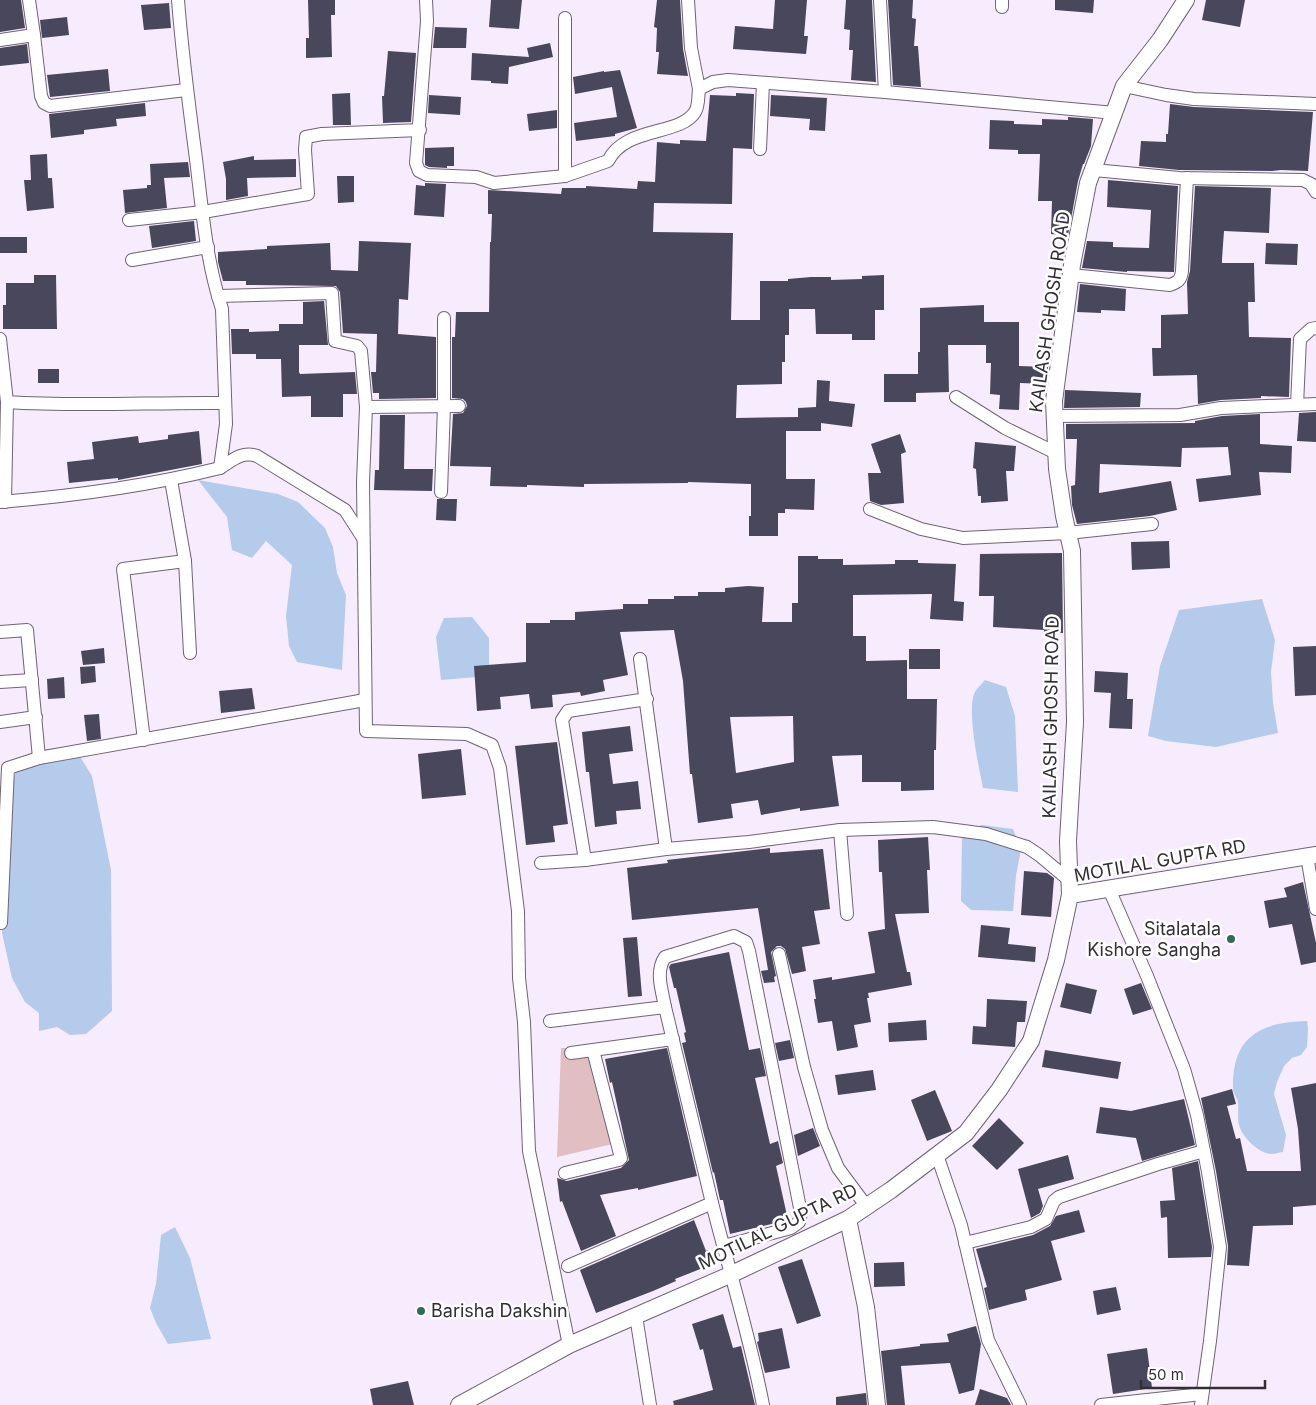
<svg xmlns="http://www.w3.org/2000/svg" width="1316" height="1405" font-family="Inter,sans-serif">
  <style>
    .green { fill: #e1bec2 }
    .water { fill: #b4cbeb }
    .building { fill: #48475b; fill-rule: evenodd }
    .lines { fill: none; stroke-linecap: round; stroke-linejoin: round }
    .minor-casing { stroke: #6f6376; stroke-width: 14 }
    .tertiary-casing { stroke: #6f6376; stroke-width: 18 }
    .minor { stroke: #fff; stroke-width: 12 }
    .tertiary { stroke: #fff; stroke-width: 16 }
    .poi-dot { fill: #2d6c5a; stroke: #fff; stroke-width: 2 }
    .labels { text-anchor: middle; stroke-width: 5; stroke-linejoin: round; paint-order: stroke }
    .street-label { font-size: 18px; fill: #332e36; stroke: #fff }
    .poi-label { font-size: 18px; fill: #332e36; stroke: #fff; text-anchor: end }
  </style>
  <rect width="100%" height="100%" fill="#f7ecfd"/>
  <polygon class="green" points="561,1048 600,1048 617,1143 557,1157"/>
  <g class="water">
    <polygon points="198,480 278,494 298,502 325,528 333,547 337,573 346,595 342,670 297,662 289,646 286,616 292,565 266,541 252,558 232,550 227,517"/>
    <polygon points="1262,599 1275,640 1271,672 1273,703 1278,733 1216,747 1166,741 1148,736 1160,666 1179,610"/>
    <polygon points="472,617 489,638 489,676 441,680 436,637 444,618"/>
    <path d="M985 680 1006 687 1015 716 1018 792 983 788C979 768 966 709 975 692 977 688 982 684 985 680Z"/>
    <polygon points="74,747 92,776 111,870 112,1011 86,1034 70,1035 57,1027 39,1031 39,1013 25,1002 12,978 2,933 12,787 18,763 47,749"/>
    <polygon points="982,825 1013,829 1021,849 1016,876 1013,911 971,910 961,901 962,832"/>
    <path d="M1307 1021 1308 1029 1307 1047 1301 1055 1292 1058 1284 1066 1277 1082 1274 1094 1286 1135 1283 1152C1280 1152 1275 1154 1272 1154 1259 1154 1242 1137 1239 1125 1237 1117 1239 1110 1238 1102 1237 1097 1233 1093 1233 1088 1232 1037 1260 1022 1307 1021Z"/>
    <polygon points="175,1227 190,1258 211,1339 168,1344 156,1323 150,1308 156,1284 161,1235"/>
  </g>
  <g class="building">
    <polygon points="0,0 21,0 25,28 0,32"/>
    <polygon points="308,0 335,0 335,15 331,15 332,57 306,58 306,38 309,38"/>
    <polygon points="491,0 522,0 519,29 489,27"/>
    <polygon points="657,0 680,0 683,49 688,76 657,74 659,52 656,52 657,28 654,27"/>
    <polygon points="775,0 807,0 804,36 808,36 806,54 733,49 735,26 773,29"/>
    <polygon points="846,0 872,0 876,82 851,80 853,50 849,50 850,30 844,29"/>
    <polygon points="888,0 913,0 912,18 916,19 914,46 918,46 921,87 893,85"/>
    <polygon points="1055,0 1094,0 1093,13 1055,10"/>
    <polygon points="1206,0 1245,0 1240,27 1202,20"/>
    <polygon points="169,3 171,28 144,30 141,5"/>
    <polygon points="67,17 69,35 42,38 40,20"/>
    <polygon points="435,27 467,28 466,48 433,48"/>
    <polygon points="550,43 553,57 509,67 508,84 491,83 491,81 471,80 472,53 529,57 527,48"/>
    <polygon points="27,44 29,63 0,66 0,48"/>
    <polygon points="388,51 416,53 411,122 383,123 382,96 384,96"/>
    <polygon points="108,69 110,91 50,97 47,75"/>
    <polygon points="620,70 637,128 615,134 615,136 576,141 574,123 617,117 612,87 575,94 573,77 604,71 604,72"/>
    <polygon points="350,93 351,125 333,125 332,94"/>
    <polygon points="736,93 754,94 752,149 733,148 732,204 654,203 653,232 733,233 731,320 760,320 760,281 788,281 788,279 811,277 831,277 831,280 862,279 862,276 884,275 884,310 875,310 875,340 852,340 852,334 816,334 815,309 789,309 789,335 785,335 785,362 782,362 782,384 737,385 736,418 798,417 798,408 816,407 817,380 830,381 829,401 855,404 852,427 821,423 821,431 786,431 786,479 815,479 814,510 785,509 785,513 778,513 778,536 749,536 749,516 751,516 751,484 688,482 688,483 584,484 584,487 527,485 527,487 490,486 491,467 450,466 453,414 463,413 467,406 466,402 463,399 452,398 452,337 455,337 456,312 489,312 490,242 491,242 492,214 488,214 488,190 561,194 562,188 586,188 586,186 637,189 638,181 655,182 657,142 680,144 680,140 706,141 710,95 736,96"/>
    <polygon points="429,95 461,97 460,115 428,113"/>
    <polygon points="771,95 827,98 825,131 809,130 810,119 770,116"/>
    <polygon points="145,103 146,116 116,119 117,126 84,130 84,134 51,138 49,114"/>
    <polygon points="1170,104 1194,107 1313,112 1308,171 1281,170 1272,171 1179,170 1139,166 1141,141 1166,142 1166,134 1168,134"/>
    <polygon points="557,110 557,128 529,131 527,114"/>
    <polygon points="1068,117 1093,119 1091,146 1084,164 1083,164 1078,181 1068,235 1051,234 1052,201 1038,201 1040,154 1018,154 1018,150 989,149 990,120 1014,121 1014,124 1042,125 1042,119 1068,120"/>
    <polygon points="454,147 454,166 447,166 447,168 429,167 425,165 425,148"/>
    <polygon points="47,154 48,178 52,178 54,208 27,211 24,180 31,180 30,155"/>
    <polygon points="254,156 254,160 296,159 296,177 247,178 248,196 226,200 226,179 223,162"/>
    <polygon points="188,162 190,177 164,178 167,208 125,213 123,190 147,188 147,185 151,185 150,164"/>
    <polygon points="337,176 354,176 354,202 338,203"/>
    <polygon points="1108,180 1178,186 1174,272 1127,271 1127,272 1082,268 1087,241 1113,242 1113,247 1149,248 1151,210 1107,207"/>
    <polygon points="425,183 446,184 444,217 414,215 416,185 425,186"/>
    <polygon points="1195,186 1271,188 1269,233 1224,231 1222,259 1222,263 1254,263 1255,302 1248,302 1249,337 1291,338 1289,397 1261,396 1261,398 1221,400 1198,404 1197,375 1153,376 1152,348 1161,348 1161,315 1188,314 1187,282 1190,271"/>
    <polygon points="194,221 196,241 152,248 149,226"/>
    <rect x="0" y="237" width="27" height="16"/>
    <polygon points="359,241 411,243 408,300 399,299 398,334 436,337 436,398 379,399 379,393 373,393 371,372 376,372 377,334 343,333 340,292 336,286 246,285 246,281 223,281 218,262 218,252 267,249 267,246 330,243 331,270 358,271"/>
    <polygon points="1266,243 1298,244 1297,265 1265,264"/>
    <polygon points="34,275 56,275 57,329 3,329 3,305 6,305 6,283 34,283"/>
    <polygon points="1080,284 1126,289 1125,311 1101,310 1101,313 1077,312"/>
    <polygon points="324,301 328,345 299,345 299,372 300,374 355,372 357,394 343,394 343,417 311,417 311,396 282,397 281,359 256,359 256,354 232,354 231,329 249,329 249,332 279,331 279,324 303,324 303,302"/>
    <polygon points="984,305 984,322 1019,322 1019,366 1048,367 1046,384 1020,383 1019,410 999,409 1000,395 990,394 991,363 986,363 986,345 948,345 949,392 916,393 916,402 884,402 884,374 918,374 918,352 920,352 920,308"/>
    <rect x="38" y="369" width="21" height="14"/>
    <polygon points="1065,390 1141,393 1140,407 1064,408"/>
    <polygon points="1316,412 1316,442 1297,441 1299,413"/>
    <polygon points="1260,414 1260,444 1292,446 1291,473 1259,472 1261,495 1199,502 1196,479 1231,475 1228,447 1182,448 1181,467 1100,464 1099,493 1171,481 1177,510 1150,516 1077,524 1072,505 1071,486 1075,485 1077,439 1066,439 1066,424 1195,423 1195,421 1222,416"/>
    <polygon points="380,415 405,415 404,469 433,469 432,491 374,490 375,470 379,470"/>
    <polygon points="199,431 202,464 118,480 118,478 69,483 67,462 94,459 92,442 138,436 139,443 168,439 168,435"/>
    <polygon points="900,434 906,452 901,454 904,503 881,505 870,501 868,473 881,473 871,444"/>
    <polygon points="975,442 1016,446 1014,471 1006,471 1008,501 981,503 981,496 978,496 976,469 973,468"/>
    <polygon points="437,499 457,499 456,521 436,520"/>
    <polygon points="1169,541 1170,568 1132,570 1131,542"/>
    <polygon points="1062,553 1063,633 1044,633 1044,630 993,627 994,596 979,596 980,554"/>
    <path d="M798 556H818V559H843V565L895 564V560H918V563L956 564 954 601 964 602 963 621 930 619 932 594 853 595V636H866V661L907 660V699H937L936 750H934V790L901 791V782H862V755L832 756 839 806 800 811V808L761 815 758 800 731 804 733 818 698 823 692 774H690L683 681 674 630 620 632 628 675 603 680 605 691 581 696 580 692 552 695 553 707 531 709 529 694 500 697 501 709 477 711 474 666 526 662V623H550V620H575V612L623 609V604H648V599H674V596H698V592H725V588L748 586 764 587 762 622H792V603H798ZM793 716 794 762 736 773 730 717Z"/>
    <polygon points="1316,646 1316,695 1295,696 1293,647"/>
    <polygon points="104,648 105,663 83,665 81,651"/>
    <rect x="909" y="649" width="31" height="20"/>
    <polygon points="95,666 96,682 81,684 80,667"/>
    <polygon points="1095,671 1128,673 1127,699 1133,699 1132,729 1109,728 1111,693 1094,692"/>
    <polygon points="64,677 65,698 48,699 47,679"/>
    <polygon points="252,688 255,709 221,713 219,691"/>
    <polygon points="99,714 101,739 87,741 84,715"/>
    <polygon points="630,726 633,751 609,754 613,784 638,781 641,809 616,811 617,824 595,827 589,772 586,772 582,732"/>
    <polygon points="557,742 568,824 553,826 555,842 526,845 515,746"/>
    <polygon points="461,749 466,795 422,799 418,754"/>
    <polygon points="928,837 930,870 927,870 929,913 895,914 907,972 910,972 912,985 868,993 869,998 867,998 871,1022 854,1025 858,1047 837,1051 832,1021 818,1023 814,999 816,999 813,980 832,977 832,980 875,973 868,932 885,929 882,872 879,872 878,840"/>
    <polygon points="770,848 770,853 823,849 830,909 814,911 820,944 802,947 806,971 792,974 785,949 781,946 777,946 771,952 776,976 774,977 775,982 764,983 761,971 768,970 758,908 632,920 627,868 668,863 667,860"/>
    <polygon points="1024,871 1047,873 1054,878 1051,917 1021,915"/>
    <polygon points="1303,882 1316,943 1316,962 1301,965 1292,924 1269,928 1264,901 1287,897 1284,888"/>
    <polygon points="981,925 1010,928 1008,944 1036,947 1035,962 978,957"/>
    <polygon points="637,937 642,996 628,997 623,938"/>
    <polygon points="729,952 749,1050 760,1048 766,1076 755,1078 770,1144 778,1141 783,1163 776,1166 788,1220 730,1234 723,1200 720,1200 714,1172 713,1173 682,1043 686,1042 684,1033 686,1032 676,988 674,988 669,967 671,964"/>
    <polygon points="1066,983 1097,990 1091,1014 1060,1007"/>
    <polygon points="1141,983 1152,1009 1133,1015 1124,989"/>
    <polygon points="987,999 1027,1001 1025,1022 1017,1022 1015,1047 972,1044 973,1026 986,1027"/>
    <polygon points="926,1020 927,1040 889,1042 888,1023"/>
    <polygon points="790,1040 794,1058 779,1061 775,1043"/>
    <polygon points="667,1048 697,1176 638,1190 638,1188 600,1195 616,1236 581,1251 562,1201 560,1202 557,1178 567,1181 621,1168 629,1160 612,1082 610,1083 605,1059"/>
    <polygon points="1045,1050 1121,1062 1118,1079 1042,1067"/>
    <polygon points="873,1070 876,1090 838,1095 835,1075"/>
    <polygon points="1316,1083 1316,1205 1293,1207 1293,1225 1253,1226 1249,1266 1227,1265 1228,1246 1216,1171 1201,1098 1232,1089 1236,1104 1227,1106 1236,1139 1240,1138 1247,1171 1301,1171 1298,1129 1291,1088"/>
    <polygon points="935,1090 952,1131 927,1141 911,1100"/>
    <polygon points="1184,1099 1195,1145 1142,1161 1136,1138 1096,1133 1100,1107 1131,1111"/>
    <polygon points="999,1118 1024,1143 997,1170 972,1146"/>
    <polygon points="813,1128 820,1146 798,1156 794,1135"/>
    <polygon points="1068,1155 1074,1179 1038,1189 1043,1206 1040,1213 1031,1218 1018,1169"/>
    <polygon points="1198,1161 1212,1247 1211,1257 1168,1258 1167,1217 1161,1218 1160,1201 1175,1200 1172,1168"/>
    <polygon points="1079,1210 1085,1232 1051,1241 1062,1280 1025,1290 1027,1300 989,1310 984,1288 987,1287 976,1249 1033,1235 1050,1226 1056,1216"/>
    <polygon points="694,1220 706,1251 708,1250 713,1264 675,1279 676,1281 653,1291 596,1313 580,1270"/>
    <polygon points="802,1259 821,1316 797,1324 778,1267"/>
    <polygon points="904,1262 905,1286 874,1287 874,1263"/>
    <polygon points="1116,1287 1121,1310 1097,1315 1093,1291"/>
    <polygon points="723,1314 733,1348 741,1346 755,1405 674,1405 673,1401 713,1390 703,1349 700,1350 692,1324"/>
    <polygon points="976,1326 981,1344 974,1390 959,1394 950,1363 901,1366 905,1405 887,1405 881,1351 920,1346 920,1344 949,1342 947,1334"/>
    <polygon points="782,1328 790,1368 765,1373 757,1342 759,1341 758,1333"/>
    <polygon points="1147,1348 1152,1388 1113,1394 1107,1354"/>
    <polygon points="408,1381 414,1405 373,1405 370,1389"/>
    <polygon points="980,1389 1007,1398 1011,1405 975,1405"/>
    <polygon points="866,1393 867,1405 836,1405 836,1397"/>
  </g>
  <g class="lines">
    <g class="minor-casing">
      <g id="minor">
        <polyline points="29,0 34,35"/>
        <path d="M426 0 427 21 416 163 419 171 427 175 476 177 494 183 565 176 608 161C625 126 680 136 695 112 699 106 698 96 699 89L713 82 728 80 885 92 1115 113"/>
        <polyline points="688,0 691,48 699,89"/>
        <polyline points="880,0 885,92"/>
        <polyline points="1002,7 1002,0"/>
        <polyline points="565,18 565,176"/>
        <polyline points="0,40 34,35 41,96 44,103 50,106 186,90"/>
        <polyline points="1124,86 1166,95 1194,99 1316,104"/>
        <polyline points="760,149 763,83"/>
        <polyline points="1094,170 1179,178 1303,180 1311,184 1316,192"/>
        <polyline points="129,220 203,212 308,194 305,150 306,137 322,134 420,130"/>
        <polyline points="132,260 208,247"/>
        <path d="M1071 275 1170 285C1178 282 1181 280 1182 271L1187 178"/>
        <polyline points="218,296 332,293 335,341 357,346 361,351 366,407 363,482 366,731 467,734 492,745 500,768 518,911 519,978 524,1022 529,1151 569,1345"/>
        <path d="M0 339 7 402C80 407 153 402 225 403"/>
        <polyline points="956,397 1005,428 1056,453"/>
        <polyline points="1297,405 1300,339 1311,329 1316,328"/>
        <polyline points="366,407 459,406"/>
        <polyline points="1054,416 1180,415 1221,408 1316,404"/>
        <path d="M220 468C233 460 241 451 257 456L345 510 363 538"/>
        <polyline points="171,480 185,561 190,653"/>
        <polyline points="441,492 444,406 444,318"/>
        <path d="M0 502C74 496 148 486 220 468L226 424 222 309C206 261 202 208 196 159 189 106 182 53 178 0"/>
        <polyline points="5,502 7,402"/>
        <polyline points="870,509 921,529 963,538 1068,533 1152,524"/>
        <polyline points="0,632 27,630 39,758 365,700"/>
        <polyline points="640,659 666,849"/>
        <polyline points="0,682 32,680"/>
        <polyline points="0,722 36,717"/>
        <polyline points="144,740 123,569 185,561"/>
        <polyline points="840,830 847,914"/>
        <polyline points="1307,856 1316,909"/>
        <polyline points="585,860 562,720 568,711 647,699"/>
        <polyline points="541,863 585,860 666,849 749,842 840,830 933,827 986,834 1027,847 1039,855 1070,881"/>
        <polyline points="1109,889 1147,976 1184,1069 1197,1115 1208,1172 1220,1247 1210,1341 1201,1405"/>
        <polyline points="1,923 8,768 39,758"/>
        <polyline points="779,954 804,1067 822,1130 838,1168 867,1207"/>
        <polyline points="550,1021 665,1007"/>
        <polyline points="571,1053 673,1039"/>
        <polyline points="937,1155 961,1225 988,1340 1020,1405"/>
        <polyline points="565,1173 619,1160 621,1158 593,1050"/>
        <polyline points="965,1243 1031,1227 1046,1219 1054,1201 1059,1197 1158,1164 1204,1151"/>
        <path d="M724 1246 791 1228 799 1222 801 1213 749 951 746 942 734 936 665 957C655 972 662 990 665 1007 681 1072 696 1138 712 1203 729 1270 750 1337 763 1405"/>
        <polyline points="568,1266 712,1203"/>
        <polyline points="636,1316 650,1405"/>
        <polyline points="1101,1405 1202,1394"/>
      </g>
    </g>
    <g class="tertiary-casing">
      <g id="tertiary">
        <polyline points="1070,895 1068,841 1075,722 1072,551 1064,516 1057,469 1054,401 1072,265 1088,183 1124,86 1160,40 1186,0"/>
        <polyline points="848,1219 866,1307 877,1405"/>
        <polyline points="459,1405 569,1345 732,1274 848,1219 891,1190 966,1133 999,1090 1031,1041 1056,960 1070,895 1316,855"/>
      </g>
    </g>
    <use href="#minor" class="minor"/>
    <use href="#tertiary" class="tertiary"/>
  </g>
  <g class="poi-dot">
    <circle cx="1231" cy="939" r="5"/>
    <circle cx="421" cy="1311" r="5"/>
  </g>
  <g class="labels">
    <g class="street-label">
      <text transform="translate(1050 312) rotate(-82)" y="6">KAILASH GHOSH ROAD</text>
      <text transform="translate(1051 717) rotate(-89)" y="6">KAILASH GHOSH ROAD</text>
      <text transform="translate(1160 861) rotate(-10)" y="6">MOTILAL GUPTA RD</text>
      <text transform="translate(778 1227) rotate(-26)" y="6">MOTILAL GUPTA RD</text>
    </g>
    <g class="poi-label">
      <text x="1221" y="935">Sitalatala<tspan x="1221" dy="21">Kishore Sangha</tspan></text>
      <text x="431" y="1317" text-anchor="start">Barisha Dakshin</text>
    </g>
  </g>
  <path d="M1141 1380v8h124v-8" fill="none" stroke="#332e36" stroke-width="2.5"/>
  <text x="1148" y="1380" font-size="15" fill="#332e36" stroke="#ffffff" stroke-width="4" paint-order="stroke">50 m</text>
</svg>
